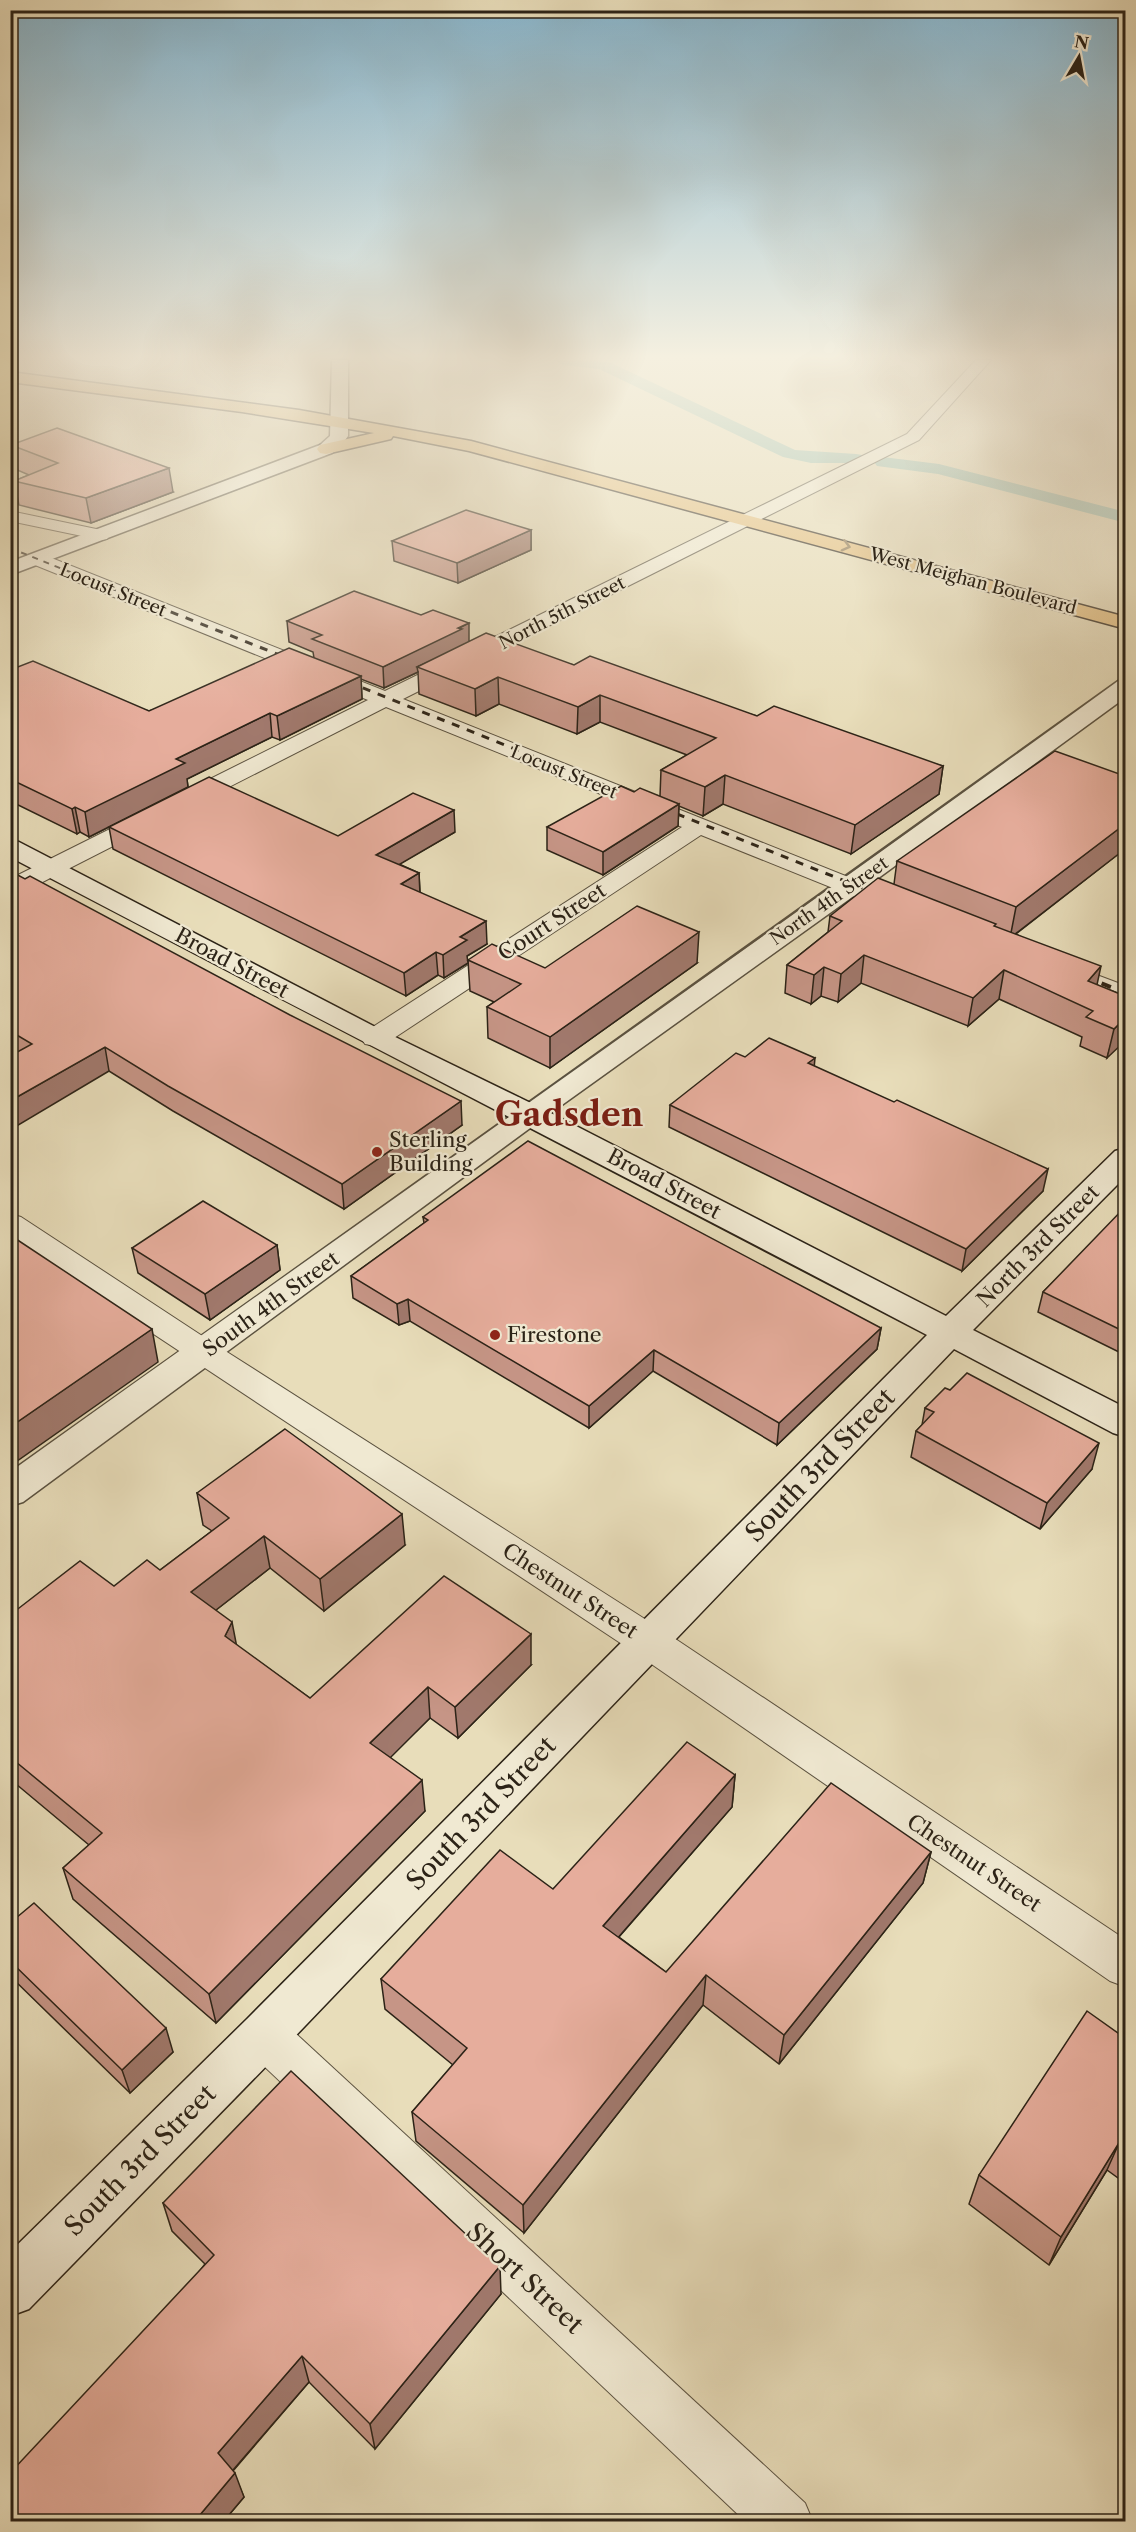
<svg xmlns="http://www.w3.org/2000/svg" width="1136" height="2532" font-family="'Libre Caslon Text',serif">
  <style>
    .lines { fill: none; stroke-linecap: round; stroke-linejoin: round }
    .canal { fill: #97bcad; fill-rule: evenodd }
    .minor-casing { stroke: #5b5240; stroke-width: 2 }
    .tertiary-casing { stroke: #5b5240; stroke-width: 3 }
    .secondary-casing { stroke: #2c2317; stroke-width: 3 }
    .trunk-casing { stroke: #2c2317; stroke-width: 3 }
    .minor { fill: #f0e9d2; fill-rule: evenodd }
    .tertiary { fill: #f0e9d2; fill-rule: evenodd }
    .secondary { fill: #f0e9d2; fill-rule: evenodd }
    .trunk { fill: #e4be7d; fill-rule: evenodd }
    .rail-far2 { stroke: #2c2317; stroke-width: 2; stroke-dasharray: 6 6; stroke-linecap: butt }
    .rail-far1 { stroke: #2c2317; stroke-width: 3; stroke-dasharray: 8 8; stroke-linecap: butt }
    .rail { stroke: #2c2317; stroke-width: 4; stroke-dasharray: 10 10; stroke-linecap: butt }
    .wall { fill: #c69586; stroke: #2c2317; stroke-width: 1.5 }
    .shaded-wall { fill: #a1796d; stroke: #2c2317; stroke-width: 1.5 }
    .building { fill: #e6ad9c; stroke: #2c2317; stroke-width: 1.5 }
    .oneway { stroke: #88704a }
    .poi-dot { fill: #8f2418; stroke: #f0e9d2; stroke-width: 2 }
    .labels { text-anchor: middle; stroke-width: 4.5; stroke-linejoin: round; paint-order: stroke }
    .far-street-label { font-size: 18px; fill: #2c2317; stroke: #f0e9d2 }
    .street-label { font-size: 21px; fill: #2c2317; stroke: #f0e9d2 }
    .poi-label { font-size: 21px; fill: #2c2317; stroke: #f0e9d2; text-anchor: start }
    .near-street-label { font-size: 26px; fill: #2c2317; stroke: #f0e9d2 }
    .town-label { font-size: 33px; font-weight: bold; fill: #7a1f14; stroke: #f0e9d2 }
  </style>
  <rect width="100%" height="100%" fill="#e8ddba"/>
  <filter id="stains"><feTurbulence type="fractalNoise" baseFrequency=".00333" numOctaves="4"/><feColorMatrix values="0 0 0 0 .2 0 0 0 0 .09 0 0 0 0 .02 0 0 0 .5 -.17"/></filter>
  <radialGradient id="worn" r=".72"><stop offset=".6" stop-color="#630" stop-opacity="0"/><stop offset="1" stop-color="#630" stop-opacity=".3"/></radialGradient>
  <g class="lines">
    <g class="canal">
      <polygon points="555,360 609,362 795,450 856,454 862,455 865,459 862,463 811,463 783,457 599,369 563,365"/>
      <polygon points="883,457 939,464 1126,512 1126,523 938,474 877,466 874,462 877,458"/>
    </g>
    <g class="minor-casing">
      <g id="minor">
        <polygon points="976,360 991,360 919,440 403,699 888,893 891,898 888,903 879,905 870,903 701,835 385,1044 375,1046 365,1044 361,1038 365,1032 682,827 386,707 19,894 10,896 10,879 368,700 30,563 28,559 30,555 44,555 385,691 907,434"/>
        <polygon points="10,511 101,530 107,531 110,535 107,539 101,540 10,521"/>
        <polygon points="1057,960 1126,986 1126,1004 1048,974 1044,968 1048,962"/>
        <polygon points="10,1214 21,1217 216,1345 662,1630 1126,1940 1126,1987 1110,1981 634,1652 10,1239"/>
        <polygon points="264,2013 280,2019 805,2503 813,2522 746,2522 248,2051 241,2035 248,2019"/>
      </g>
    </g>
    <g class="tertiary-casing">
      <g id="tertiary">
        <polygon points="332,360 348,360 348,436 341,446 332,453 10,575 10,562 320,445 330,436"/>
        <path d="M1126 680V697L862 890 541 1120 23 1502 10 1506V1472C379 1208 751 947 1118 681Z"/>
      </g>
    </g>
    <g class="secondary-casing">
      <path id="secondary" d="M10 840 19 842 385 1032 541 1108 946 1316 1115 1151 1126 1148V1176L973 1330 1126 1408V1437L1113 1433 954 1349 281 2051 29 2309 10 2316V2252L247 2019 927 1335C622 1174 315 1018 10 857Z"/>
    </g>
    <g class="trunk-casing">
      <polygon id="trunk" points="10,372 299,410 471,441 1126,617 1126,629 469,451 393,436 391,439 326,454 320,453 317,449 320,445 374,433 242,412 10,382"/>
    </g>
    <use href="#minor" class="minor"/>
    <use href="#tertiary" class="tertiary"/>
    <use href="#secondary" class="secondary"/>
    <use href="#trunk" class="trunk"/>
    <polyline class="rail-far2" points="10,548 145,602"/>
    <g class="rail-far1">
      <polyline points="141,600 292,660"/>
      <polyline points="348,682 632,796"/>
      <polyline points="662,808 880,895"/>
    </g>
    <polyline class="rail" points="1083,976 1126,993"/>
  </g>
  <g class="wall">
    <polygon points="11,445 173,492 91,523 19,505 14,481 29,475 15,469"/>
    <polygon points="531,530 531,550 458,583 394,561 392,541"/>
    <polygon points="287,621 469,641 574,665 757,716 943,766 939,794 851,854 723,804 703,816 679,806 678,826 603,875 547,850 547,827 634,792 660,796 661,770 687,755 600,722 577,734 499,704 476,716 419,694 418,672 384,688 361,679 362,699 280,740 272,737 187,779 188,787 89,837 80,832 77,834 10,801 10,670 149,711 314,658 313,652 289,642"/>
    <polygon points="1125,776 1125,849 1016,934 1097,985 1125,996 1107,1058 1080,1046 1082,1037 999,999 968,1026 861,983 838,1002 821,996 811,1004 785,993 787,965 828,932 830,916 894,884 897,861"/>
    <polygon points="109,827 338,836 455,832 399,864 419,873 420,892 487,944 467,956 468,963 444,978 438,975 406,996 113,849"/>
    <polygon points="10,874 462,1125 344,1209 173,1111 109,1071 14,1054 10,1052"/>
    <polygon points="468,960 545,968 697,963 550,1068 488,1038 487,1007 494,1002 470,991"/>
    <polygon points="745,1057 814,1066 1043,1191 962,1271 669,1127 670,1105"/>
    <polygon points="1125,1209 1125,1355 1038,1312 1043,1292"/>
    <polygon points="423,1217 881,1328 877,1349 777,1445 653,1371 589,1428 410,1321 399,1325 353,1298 351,1276 424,1223"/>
    <polygon points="277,1245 280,1270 210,1320 138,1273 132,1248"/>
    <polygon points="925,1408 1092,1469 1040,1529 911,1457 916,1431 922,1425"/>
    <polygon points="197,1493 405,1545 324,1611 270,1568 216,1610 236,1645 310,1698 531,1665 458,1738 430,1718 390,1757 425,1811 216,2023 73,1899 63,1868 89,1845 10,1779 10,1615 114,1586 160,1570 212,1531 203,1525"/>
    <polygon points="735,1775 732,1807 619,1937 666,1972 931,1852 923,1883 779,2064 703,2005 524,2233 416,2141 412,2112 453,2065 385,2009 381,1979 553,1889"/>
    <polygon points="10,1923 173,2052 130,2093 10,1976"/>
    <polygon points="1125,2038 1125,2183 1107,2170 1049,2265 969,2204 979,2175"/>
    <polygon points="163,2203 501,2294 375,2449 309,2382 233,2471 244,2497 223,2522 10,2522 205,2264 172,2231"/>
  </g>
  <g class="shaded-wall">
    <polygon points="169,468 173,492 91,523 86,498"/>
    <polygon points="531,530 531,550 458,583 457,563"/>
    <polygon points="469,623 469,644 417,667 418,672 384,688 383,667"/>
    <polygon points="361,676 362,699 280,740 277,716"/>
    <polygon points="498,677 499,704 476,716 475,689"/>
    <polygon points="600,695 600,722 577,734 578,707"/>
    <polygon points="270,713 272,737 187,779 188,787 89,837 85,812 176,759"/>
    <polygon points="943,766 939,794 851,854 855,825"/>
    <polygon points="725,775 723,804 703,816 705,787"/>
    <polygon points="679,804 678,826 603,875 603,852"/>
    <polygon points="75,807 80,832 77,834 72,809"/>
    <polygon points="454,810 455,832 378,877 376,855"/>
    <polygon points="1125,824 1125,849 1010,938 1016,907"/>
    <polygon points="419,873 420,895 401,884"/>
    <polygon points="486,921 487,944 467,956 468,963 444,978 443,955 460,937"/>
    <polygon points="699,932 697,963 550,1068 550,1037"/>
    <polygon points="436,952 438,975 406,996 404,973"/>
    <polygon points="864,955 861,983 838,1002 841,974"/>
    <polygon points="1101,966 1095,994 1088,981"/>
    <polygon points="824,967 821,996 811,1004 814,975"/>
    <polygon points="1004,970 999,999 968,1026 973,998"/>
    <polygon points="1125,1018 1125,1041 1107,1058 1114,1029"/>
    <polygon points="105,1047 109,1071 10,1130 10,1101"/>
    <polygon points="815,1058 813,1080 808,1063"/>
    <polygon points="461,1101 462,1125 344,1209 342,1184"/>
    <polygon points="1048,1169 1043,1191 962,1271 966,1249"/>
    <polygon points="277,1245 280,1270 210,1320 205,1294"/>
    <polygon points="408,1299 410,1321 399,1325 397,1304"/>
    <polygon points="881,1328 877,1349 777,1445 779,1423"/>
    <polygon points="152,1329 158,1362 10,1466 10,1427"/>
    <polygon points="654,1350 653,1371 589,1428 589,1406"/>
    <polygon points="1099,1443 1092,1469 1040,1529 1047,1503"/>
    <polygon points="402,1514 405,1545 324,1611 320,1579"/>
    <polygon points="264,1536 270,1568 198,1624 191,1592"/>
    <polygon points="232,1622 238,1653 225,1636"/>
    <polygon points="531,1634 531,1665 458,1738 455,1707"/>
    <polygon points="428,1687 430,1718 374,1774 370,1743"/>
    <polygon points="735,1775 732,1807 602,1956 603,1926"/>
    <polygon points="422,1780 425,1811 216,2023 209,1994"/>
    <polygon points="931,1852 923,1883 779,2064 784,2035"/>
    <polygon points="706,1975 703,2005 524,2233 523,2205"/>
    <polygon points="166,2028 173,2052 130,2093 122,2070"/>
    <polygon points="1120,2141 1107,2170 1049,2265 1061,2237"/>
    <polygon points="500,2266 501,2294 375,2449 370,2424"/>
    <polygon points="302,2356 309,2382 227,2477 218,2453"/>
    <polygon points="235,2473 244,2497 223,2522 194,2522"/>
  </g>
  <g class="building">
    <polygon points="57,428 169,468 86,498 14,481 58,463 11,445"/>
    <polygon points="466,510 531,530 457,563 392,541"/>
    <polygon points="354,591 421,615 433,610 469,623 458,628 462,629 383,667 312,639 322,635 287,621"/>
    <polygon points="486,633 574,665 590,656 757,716 774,706 943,766 855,825 725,775 705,787 661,770 716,738 600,695 578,707 498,677 475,689 417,667"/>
    <polygon points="289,648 361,676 277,716 270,713 176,759 185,763 85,812 75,807 72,809 10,779 10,670 33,661 149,711"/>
    <polygon points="1055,751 1125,776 1125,824 1016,907 897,861"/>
    <polygon points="209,777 338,836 413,793 454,810 376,855 419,873 401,884 486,921 460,937 467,940 443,955 436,952 404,973 109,827"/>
    <polygon points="621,786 634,792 640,788 679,804 603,852 547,827"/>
    <polygon points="14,873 25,879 30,876 290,1015 461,1101 342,1184 168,1086 105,1047 10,1101 10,1056 32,1044 10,1031 10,874"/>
    <polygon points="878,878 996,924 994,926 1101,966 1088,981 1125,996 1125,1018 1114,1029 1086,1017 1093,1011 1004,970 973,998 864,955 841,974 824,967 814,975 787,965 842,921 830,916"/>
    <polygon points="637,906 699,932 550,1037 487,1007 521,984 468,960 492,944 545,968"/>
    <polygon points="769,1038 815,1058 808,1063 894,1102 897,1100 1048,1169 966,1249 670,1105 736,1053 745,1057"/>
    <polygon points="528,1141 881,1328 779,1423 654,1350 589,1406 408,1299 397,1304 351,1276 428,1220 423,1217"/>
    <polygon points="203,1201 277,1245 205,1294 132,1248"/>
    <polygon points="1124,1208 1125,1209 1125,1332 1043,1292"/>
    <polygon points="10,1235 152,1329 10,1427"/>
    <polygon points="967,1373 1099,1443 1047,1503 916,1431 934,1412 925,1408 945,1388 950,1390"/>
    <polygon points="285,1429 402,1514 320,1579 264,1536 191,1592 232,1622 225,1636 310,1698 444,1576 531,1634 455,1707 428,1687 370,1743 422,1780 209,1994 63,1868 102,1833 10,1757 10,1615 80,1561 114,1586 147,1560 160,1570 229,1518 197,1493"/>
    <polygon points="687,1742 735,1775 603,1926 666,1972 831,1783 931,1852 784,2035 706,1975 523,2205 412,2112 467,2048 381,1979 500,1850 553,1889"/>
    <polygon points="34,1903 166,2028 122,2070 10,1961 10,1923"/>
    <polygon points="1087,2011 1125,2038 1125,2145 1120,2141 1061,2237 979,2175"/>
    <polygon points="291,2071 500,2266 370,2424 302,2356 218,2453 235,2473 194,2522 10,2522 10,2473 214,2255 163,2203"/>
  </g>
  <defs><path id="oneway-chevron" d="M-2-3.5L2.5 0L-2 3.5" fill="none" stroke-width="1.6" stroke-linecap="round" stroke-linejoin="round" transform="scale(1.5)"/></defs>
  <use class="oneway" href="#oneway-chevron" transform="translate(846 546) rotate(15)"/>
  <linearGradient id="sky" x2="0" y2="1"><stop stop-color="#87b7d0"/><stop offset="0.5" stop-color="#f5f0e0"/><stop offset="1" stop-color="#f5f0e0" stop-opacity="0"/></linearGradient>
  <rect width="1136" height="714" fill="url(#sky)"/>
  <g class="poi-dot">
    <circle cx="377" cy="1152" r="6"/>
    <circle cx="495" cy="1335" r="6"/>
  </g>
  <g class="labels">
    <g class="far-street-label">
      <text transform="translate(973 581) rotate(15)" y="6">West Meighan Boulevard</text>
      <text transform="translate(113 590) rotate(22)" y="6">Locust Street</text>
      <text transform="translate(562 613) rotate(-27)" y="6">North 5th Street</text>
      <text transform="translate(564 772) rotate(22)" y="6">Locust Street</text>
      <text transform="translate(829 901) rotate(-35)" y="6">North 4th Street</text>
    </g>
    <g class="street-label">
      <text transform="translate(552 922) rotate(-33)" y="7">Court Street</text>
      <text transform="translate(232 963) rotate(28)" y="7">Broad Street</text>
      <text transform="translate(664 1184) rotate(28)" y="7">Broad Street</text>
      <text transform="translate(1038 1246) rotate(-45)" y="7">North 3rd Street</text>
      <text transform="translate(271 1304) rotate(-36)" y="7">South 4th Street</text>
      <text transform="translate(570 1591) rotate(33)" y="7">Chestnut Street</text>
      <text transform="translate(974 1863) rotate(34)" y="7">Chestnut Street</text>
    </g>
    <g class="poi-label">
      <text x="389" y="1147">Sterling<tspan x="389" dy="24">Building</tspan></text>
      <text x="507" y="1342">Firestone</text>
    </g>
    <g class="near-street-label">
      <text transform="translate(820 1465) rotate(-46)" y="9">South 3rd Street</text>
      <text transform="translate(481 1813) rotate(-46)" y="9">South 3rd Street</text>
      <text transform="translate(140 2160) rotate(-45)" y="9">South 3rd Street</text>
      <text transform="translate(525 2278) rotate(43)" y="9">Short Street</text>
    </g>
    <g class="town-label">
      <text x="569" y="1126">Gadsden</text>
    </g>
  </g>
  <rect width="1136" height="2532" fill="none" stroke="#e8ddba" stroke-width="36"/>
  <rect x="12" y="12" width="1112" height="2508" fill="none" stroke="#2c2317" stroke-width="3"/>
  <rect x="18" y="18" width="1100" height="2496" fill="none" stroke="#2c2317" stroke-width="1.5"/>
  <g transform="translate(1079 57) rotate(10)" stroke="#f0e9d2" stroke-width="4.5" paint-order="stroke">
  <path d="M0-4.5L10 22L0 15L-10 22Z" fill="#2c2317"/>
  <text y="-9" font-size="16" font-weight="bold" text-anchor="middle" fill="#2c2317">N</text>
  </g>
  <rect width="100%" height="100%" filter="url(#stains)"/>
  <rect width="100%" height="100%" fill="url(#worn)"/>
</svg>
